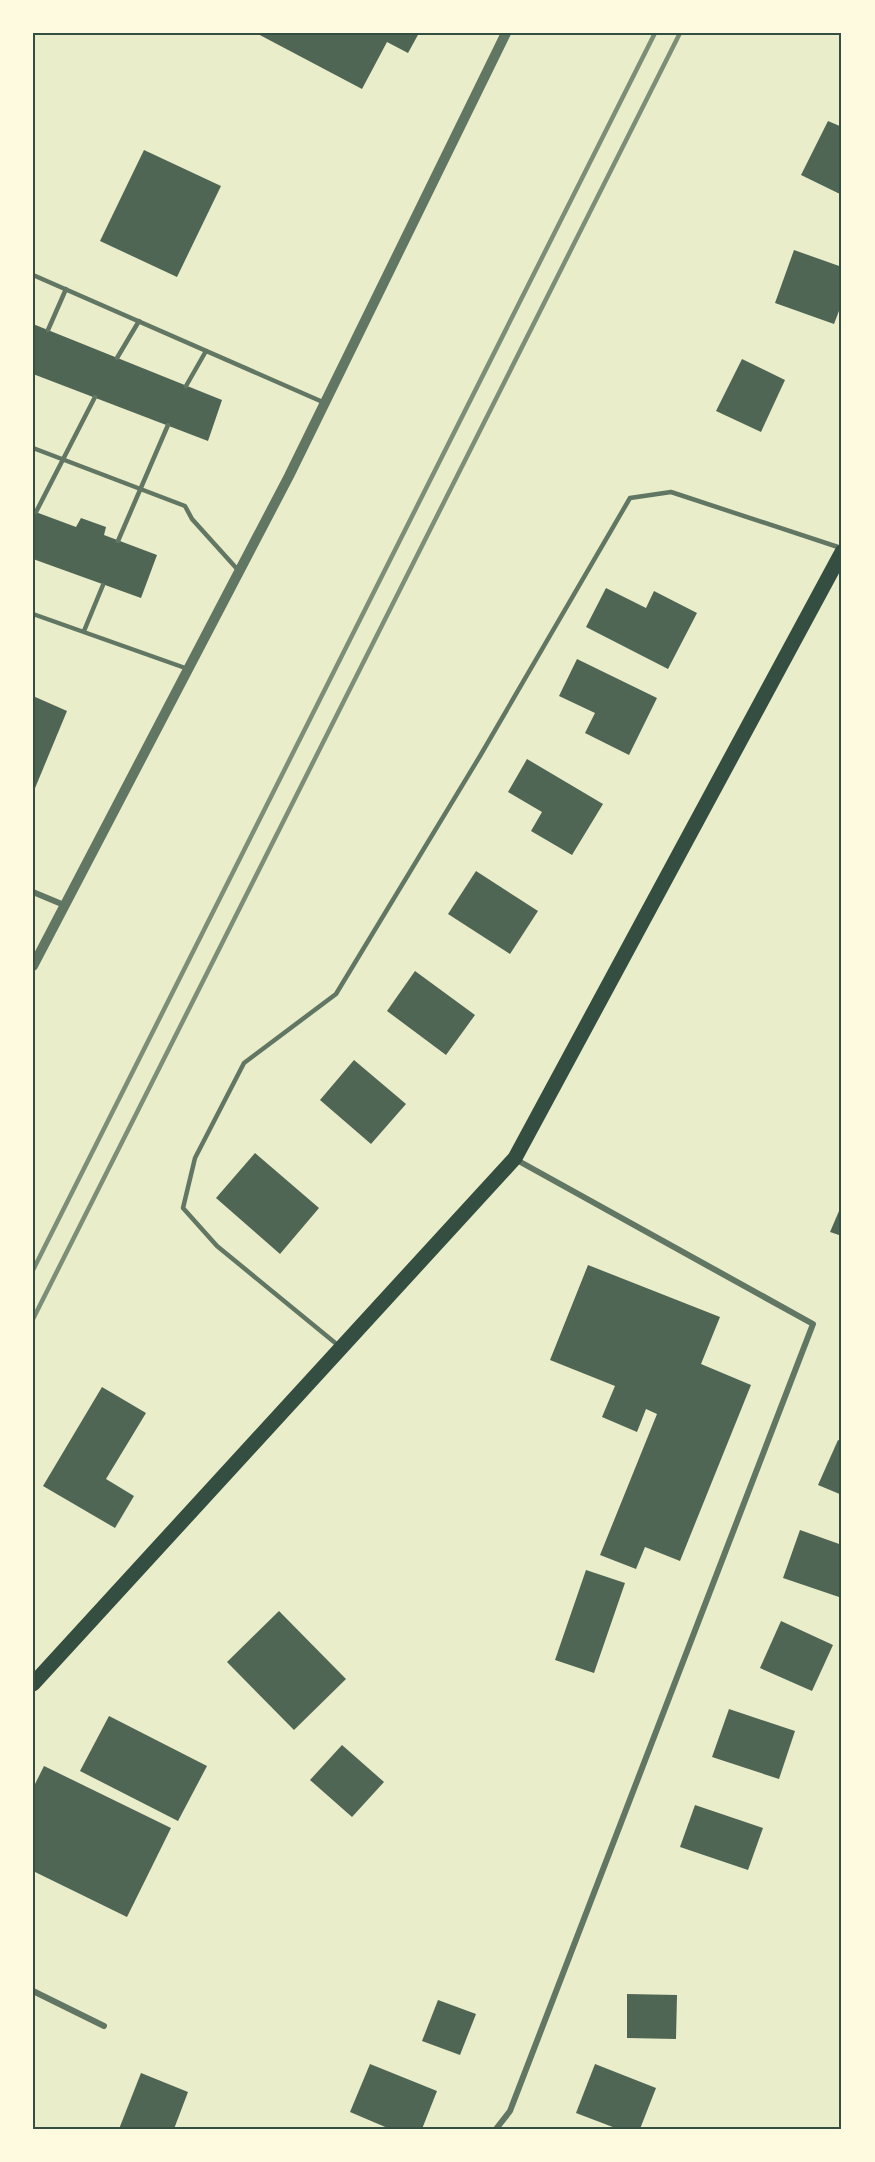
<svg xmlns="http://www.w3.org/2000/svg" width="875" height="2162" font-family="'Work Sans',sans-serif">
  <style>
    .building { fill: #4f6655 }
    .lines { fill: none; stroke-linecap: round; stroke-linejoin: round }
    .service { stroke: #617663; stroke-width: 4.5 }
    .minor { stroke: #617663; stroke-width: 6 }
    .tertiary { stroke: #617663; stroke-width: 10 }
    .primary { stroke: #344e41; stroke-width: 15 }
    .rail { stroke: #7c8e77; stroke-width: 4.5 }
    .neatline { fill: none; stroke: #344e41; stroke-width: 2 }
  </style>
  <rect width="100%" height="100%" fill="#e9edc9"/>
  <g class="building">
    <polygon points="256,33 419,33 408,53 387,42 362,89"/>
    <polygon points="828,121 842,127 842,195 801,175"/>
    <polygon points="144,150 221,186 177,277 100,241"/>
    <polygon points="794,250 842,267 842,303 834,324 775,303"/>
    <polygon points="33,324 222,400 208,441 33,374"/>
    <polygon points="742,359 785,380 761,432 716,411"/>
    <polygon points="33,511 76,527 81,518 106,527 104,535 157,555 141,598 33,559"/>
    <polygon points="606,588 646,608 654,591 697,613 668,669 586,627"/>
    <polygon points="577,659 657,698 629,755 585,733 595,713 559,696"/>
    <polygon points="33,696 67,711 33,793"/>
    <polygon points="527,759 603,804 572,855 531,831 542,812 508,792"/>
    <polygon points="476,871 538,911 510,954 448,914"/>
    <polygon points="415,971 475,1015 446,1055 387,1011"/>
    <polygon points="354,1060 406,1104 371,1144 320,1100"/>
    <polygon points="255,1153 319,1208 280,1254 216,1198"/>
    <polygon points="842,1204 842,1236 830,1232"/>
    <polygon points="588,1265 720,1317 701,1364 751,1385 680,1561 645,1547 636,1569 600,1555 657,1414 646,1409 637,1432 602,1417 615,1386 550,1360"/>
    <polygon points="102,1387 146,1413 106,1479 134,1496 115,1528 43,1486"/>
    <polygon points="838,1440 842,1442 842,1495 818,1485"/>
    <polygon points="800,1530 842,1545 842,1598 783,1578"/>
    <polygon points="586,1570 625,1583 594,1673 555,1660"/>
    <polygon points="279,1611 346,1679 294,1730 227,1662"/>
    <polygon points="781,1621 833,1645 812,1691 760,1668"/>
    <polygon points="729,1709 795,1731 779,1779 712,1757"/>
    <polygon points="109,1716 207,1766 178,1821 80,1771"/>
    <polygon points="342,1745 384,1782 352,1817 310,1780"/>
    <polygon points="44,1766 171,1828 127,1917 33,1871 33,1788"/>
    <polygon points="695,1805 763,1828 748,1870 680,1847"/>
    <polygon points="627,1994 677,1995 676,2039 627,2038"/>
    <polygon points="438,2000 476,2014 460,2055 422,2041"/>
    <polygon points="370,2064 437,2091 422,2129 390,2129 350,2112"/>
    <polygon points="595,2064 656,2088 640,2129 618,2129 576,2113"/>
    <polygon points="141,2073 188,2092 174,2129 119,2129"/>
  </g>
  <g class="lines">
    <g class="service">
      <polyline points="33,275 325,403"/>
      <polyline points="48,330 66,289"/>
      <polyline points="117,358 139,321"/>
      <polyline points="186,386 206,351"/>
      <polyline points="33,448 185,506 192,519 238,570"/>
      <polyline points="36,512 95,397"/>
      <polyline points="118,541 168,425"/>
      <polyline points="33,614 188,669"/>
      <polyline points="84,631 103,585"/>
      <polyline points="339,1346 217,1246 183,1208 195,1158 244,1063 336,994 480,756 630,498 671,492 841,548"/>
    </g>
    <g class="minor">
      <polyline points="33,892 64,905"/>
      <polyline points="33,1991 104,2026"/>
      <polyline points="496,2129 510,2111 813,1324 515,1159"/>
    </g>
    <polyline class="tertiary" points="33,966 289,476 506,33"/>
    <polyline class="primary" points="33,1684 515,1158 842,552"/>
    <g class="rail">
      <polyline points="33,1270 655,33"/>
      <polyline points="33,1319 680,33"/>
    </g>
  </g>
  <rect width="875" height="2162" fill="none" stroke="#fefae0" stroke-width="69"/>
  <rect x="34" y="34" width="806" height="2094" class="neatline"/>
</svg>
